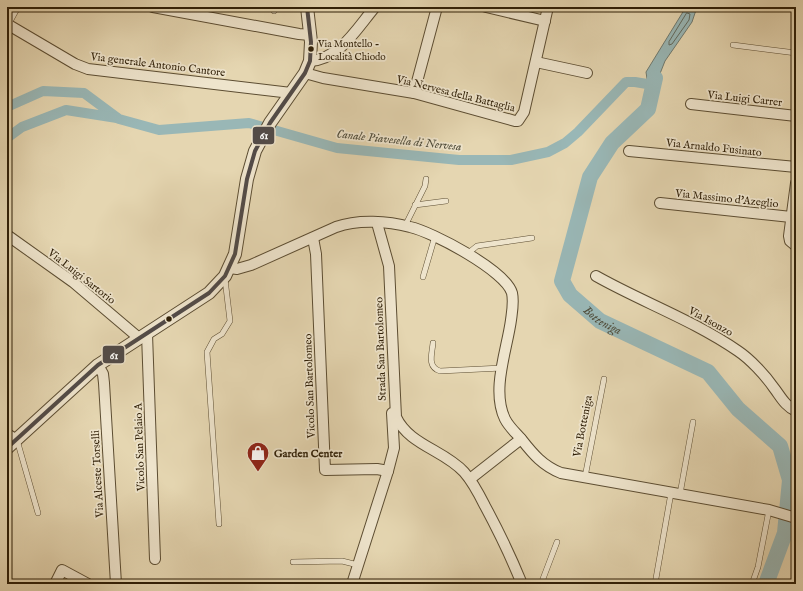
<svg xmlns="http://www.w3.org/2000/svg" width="803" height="591" font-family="'IM FELL English',serif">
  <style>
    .water { fill: #99b7b6; stroke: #6f7a70 }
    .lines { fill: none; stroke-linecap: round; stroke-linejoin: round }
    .shore { stroke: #646b5e; stroke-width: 1 }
    .canal { stroke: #99b7b6; stroke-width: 10 }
    .river { stroke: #99b7b6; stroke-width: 16 }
    .service-casing { stroke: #5c4d32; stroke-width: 6 }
    .minor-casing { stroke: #5c4d32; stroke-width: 12 }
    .tertiary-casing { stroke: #5c4d32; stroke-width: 14 }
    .service { stroke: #eee4cc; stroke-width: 5 }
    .minor { stroke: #eee4cc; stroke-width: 10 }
    .tertiary { stroke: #eee4cc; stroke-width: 12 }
    .bus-1-casing { stroke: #eee4cc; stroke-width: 7 }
    .bus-1 { stroke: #524b48; stroke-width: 4 }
    .bus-dot { fill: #2f1f07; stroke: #eee4cc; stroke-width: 1.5 }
    .labels { text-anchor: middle; stroke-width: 3.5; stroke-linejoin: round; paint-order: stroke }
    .bus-label { font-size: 10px; fill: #2f1f07; stroke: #eee4cc; text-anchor: start }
    .street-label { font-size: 11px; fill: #2f1f07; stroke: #eee4cc }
    .poi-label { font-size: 11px; font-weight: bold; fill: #2f1f07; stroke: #eee4cc; text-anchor: start }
    .water-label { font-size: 12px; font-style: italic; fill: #4f4d3c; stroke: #eee4cc }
    .line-badge { stroke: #eee4cc; stroke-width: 1.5 }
    .badge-label { font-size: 11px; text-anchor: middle; font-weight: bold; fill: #fff }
  </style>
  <rect width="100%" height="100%" fill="#e5d6b1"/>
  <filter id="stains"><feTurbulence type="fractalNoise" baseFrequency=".005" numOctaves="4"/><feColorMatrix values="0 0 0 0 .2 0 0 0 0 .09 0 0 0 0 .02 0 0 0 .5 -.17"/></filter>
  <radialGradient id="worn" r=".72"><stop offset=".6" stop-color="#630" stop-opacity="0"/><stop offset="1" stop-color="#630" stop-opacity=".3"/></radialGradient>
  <polygon class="water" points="686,7 697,7 692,22 665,61 650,99 646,72"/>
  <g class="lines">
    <polygon class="shore" points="687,13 690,14 689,20 672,44 669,45 669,42"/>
    <g class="canal">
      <polyline points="7,107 43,91 84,93 119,119 159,130 249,123 337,148 459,160 511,160 548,152 565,143 578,132 626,82 635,82 653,85"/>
      <polyline points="7,138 22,127 66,110 117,118"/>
    </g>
    <path class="river" id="s1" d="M655 78 648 109 612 143 590 177 562 281 570 295 600 321 708 372 738 409 780 446 790 480 785 533 766 584"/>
    <g class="service-casing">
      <g id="service">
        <polyline points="273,7 274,11"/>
        <polyline points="8,25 18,7"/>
        <polyline points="733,45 796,53"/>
        <polyline points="415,205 446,201"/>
        <polyline points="405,226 425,186 426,179"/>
        <polyline points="467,254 477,246 532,238"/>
        <polyline points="423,277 435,236"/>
        <path d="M433 343C432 354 427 367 440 371L502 368"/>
        <polyline points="17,440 38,513"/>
        <polyline points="585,477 604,379"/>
        <polyline points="680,494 693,422"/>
        <polyline points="219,524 207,352 214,339 222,334 230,321 225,279"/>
        <polyline points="293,562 342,561 358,565"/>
        <polyline points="541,584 557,542"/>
        <polyline points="655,584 671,493"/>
        <polyline points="752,584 758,567 769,510"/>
      </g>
    </g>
    <g class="minor-casing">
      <g id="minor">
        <polyline points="153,7 299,34 310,35"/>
        <polyline points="486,7 545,21"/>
        <polyline points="7,24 75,64 88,69 291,93"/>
        <path d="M310 61C340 59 357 28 375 7"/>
        <polyline points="536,62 587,73"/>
        <polyline points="305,73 323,78 414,93 515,121 518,121 524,112 548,7"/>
        <polyline points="414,93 437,7"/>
        <polyline points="691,104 796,116"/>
        <polyline points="629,151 796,167"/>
        <polyline points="796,183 789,236 790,241 796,246"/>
        <polyline points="660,203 791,217"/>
        <path d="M377 223 389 266 396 417C409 445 444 450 464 472 473 482 479 494 485 506 499 532 511 557 522 584"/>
        <polyline points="7,235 73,282 139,338"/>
        <polyline points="313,238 316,254 325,470 377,469 388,471 394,448 392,413"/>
        <path d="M230 268 237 269 251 265 336 227C358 219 388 221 410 227 433 232 506 271 512 293 514 302 512 312 511 320 507 350 491 390 505 419 509 427 516 433 522 440 533 454 543 466 561 473L769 510 796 518"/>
        <path d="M596 276C642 302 693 320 738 351 750 359 765 375 774 388 781 397 785 406 796 411"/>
        <polyline points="147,334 155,559"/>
        <polyline points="98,365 103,374 104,383 116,584"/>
        <polyline points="7,434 17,440"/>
        <polyline points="470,479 521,439"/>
        <polyline points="55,584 62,570 88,584"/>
        <polyline points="352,584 388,471"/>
      </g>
    </g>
    <g class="tertiary-casing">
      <polyline id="tertiary" points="7,448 98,365 209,293 225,276 235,254 247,179 255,151 270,123 305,73 310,61 311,42 307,7"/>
    </g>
    <use href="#service" class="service"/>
    <use href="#minor" class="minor"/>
    <use href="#tertiary" class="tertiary"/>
    <g class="bus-1-casing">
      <polyline id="bus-1" points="7,448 98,365 209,293 225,276 235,254 247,179 255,151 270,123 305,73 310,61 311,42 307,7"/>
    </g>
    <use href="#bus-1" class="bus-1"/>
  </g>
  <defs>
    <g id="shop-pin" transform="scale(1.15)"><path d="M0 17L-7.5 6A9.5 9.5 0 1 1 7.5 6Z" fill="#8f2418" stroke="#eee4cc"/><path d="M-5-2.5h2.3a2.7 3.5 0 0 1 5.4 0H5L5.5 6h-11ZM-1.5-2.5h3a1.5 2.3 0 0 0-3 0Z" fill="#fff"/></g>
  </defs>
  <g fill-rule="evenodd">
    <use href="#shop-pin" x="258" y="453"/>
  </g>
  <g class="bus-dot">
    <circle cx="311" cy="49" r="3.5"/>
    <circle cx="169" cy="319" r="3.5"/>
  </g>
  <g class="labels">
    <g class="bus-label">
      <text x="318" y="47">Via Montello -<tspan x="318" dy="13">Località Chiodo</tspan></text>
    </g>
    <g class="street-label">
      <text transform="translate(158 64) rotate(7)" y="4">Via generale Antonio Cantore</text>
      <text transform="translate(456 93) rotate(14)" y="4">Via Nervesa della Battaglia</text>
      <text transform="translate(745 98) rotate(6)" y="4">Via Luigi Carrer</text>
      <text transform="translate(714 147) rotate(6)" y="4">Via Arnaldo Fusinato</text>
      <text transform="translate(727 198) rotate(6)" y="4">Via Massimo d'Azeglio</text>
      <text transform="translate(82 276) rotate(38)" y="4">Via Luigi Sartorio</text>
      <text transform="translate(711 321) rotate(29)" y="4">Via Isonzo</text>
      <text transform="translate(380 349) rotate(-92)" y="4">Strada San Bartolomeo</text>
      <text transform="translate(309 386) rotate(-92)" y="4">Vicolo San Bartolomeo</text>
      <text transform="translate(582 426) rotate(-79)" y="4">Via Botteniga</text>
      <text transform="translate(139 447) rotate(-92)" y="4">Vicolo San Pelaio A</text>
      <text transform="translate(97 474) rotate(-93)" y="4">Via Alceste Torselli</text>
    </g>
    <g class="poi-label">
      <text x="274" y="457">Garden Center</text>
    </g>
    <g class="water-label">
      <text transform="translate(399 140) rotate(6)" y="4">Canale Piavesella di Nervesa</text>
      <text dy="4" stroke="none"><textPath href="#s1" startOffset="287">Botteniga</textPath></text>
    </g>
  </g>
  <g class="line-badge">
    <rect x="252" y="126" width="23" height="19" rx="4" fill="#524b48"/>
    <rect x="102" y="345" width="23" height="19" rx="4" fill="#524b48"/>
  </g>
  <g class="badge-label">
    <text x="264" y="139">61</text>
    <text x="114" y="359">61</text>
  </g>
  <rect width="803" height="591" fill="none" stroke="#e5d6b1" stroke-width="24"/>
  <rect x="8" y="8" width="787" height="575" fill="none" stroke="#2f1f07" stroke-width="2"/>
  <rect x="12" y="12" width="779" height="567" fill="none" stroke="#2f1f07"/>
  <rect width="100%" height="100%" filter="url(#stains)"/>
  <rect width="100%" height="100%" fill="url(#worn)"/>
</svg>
